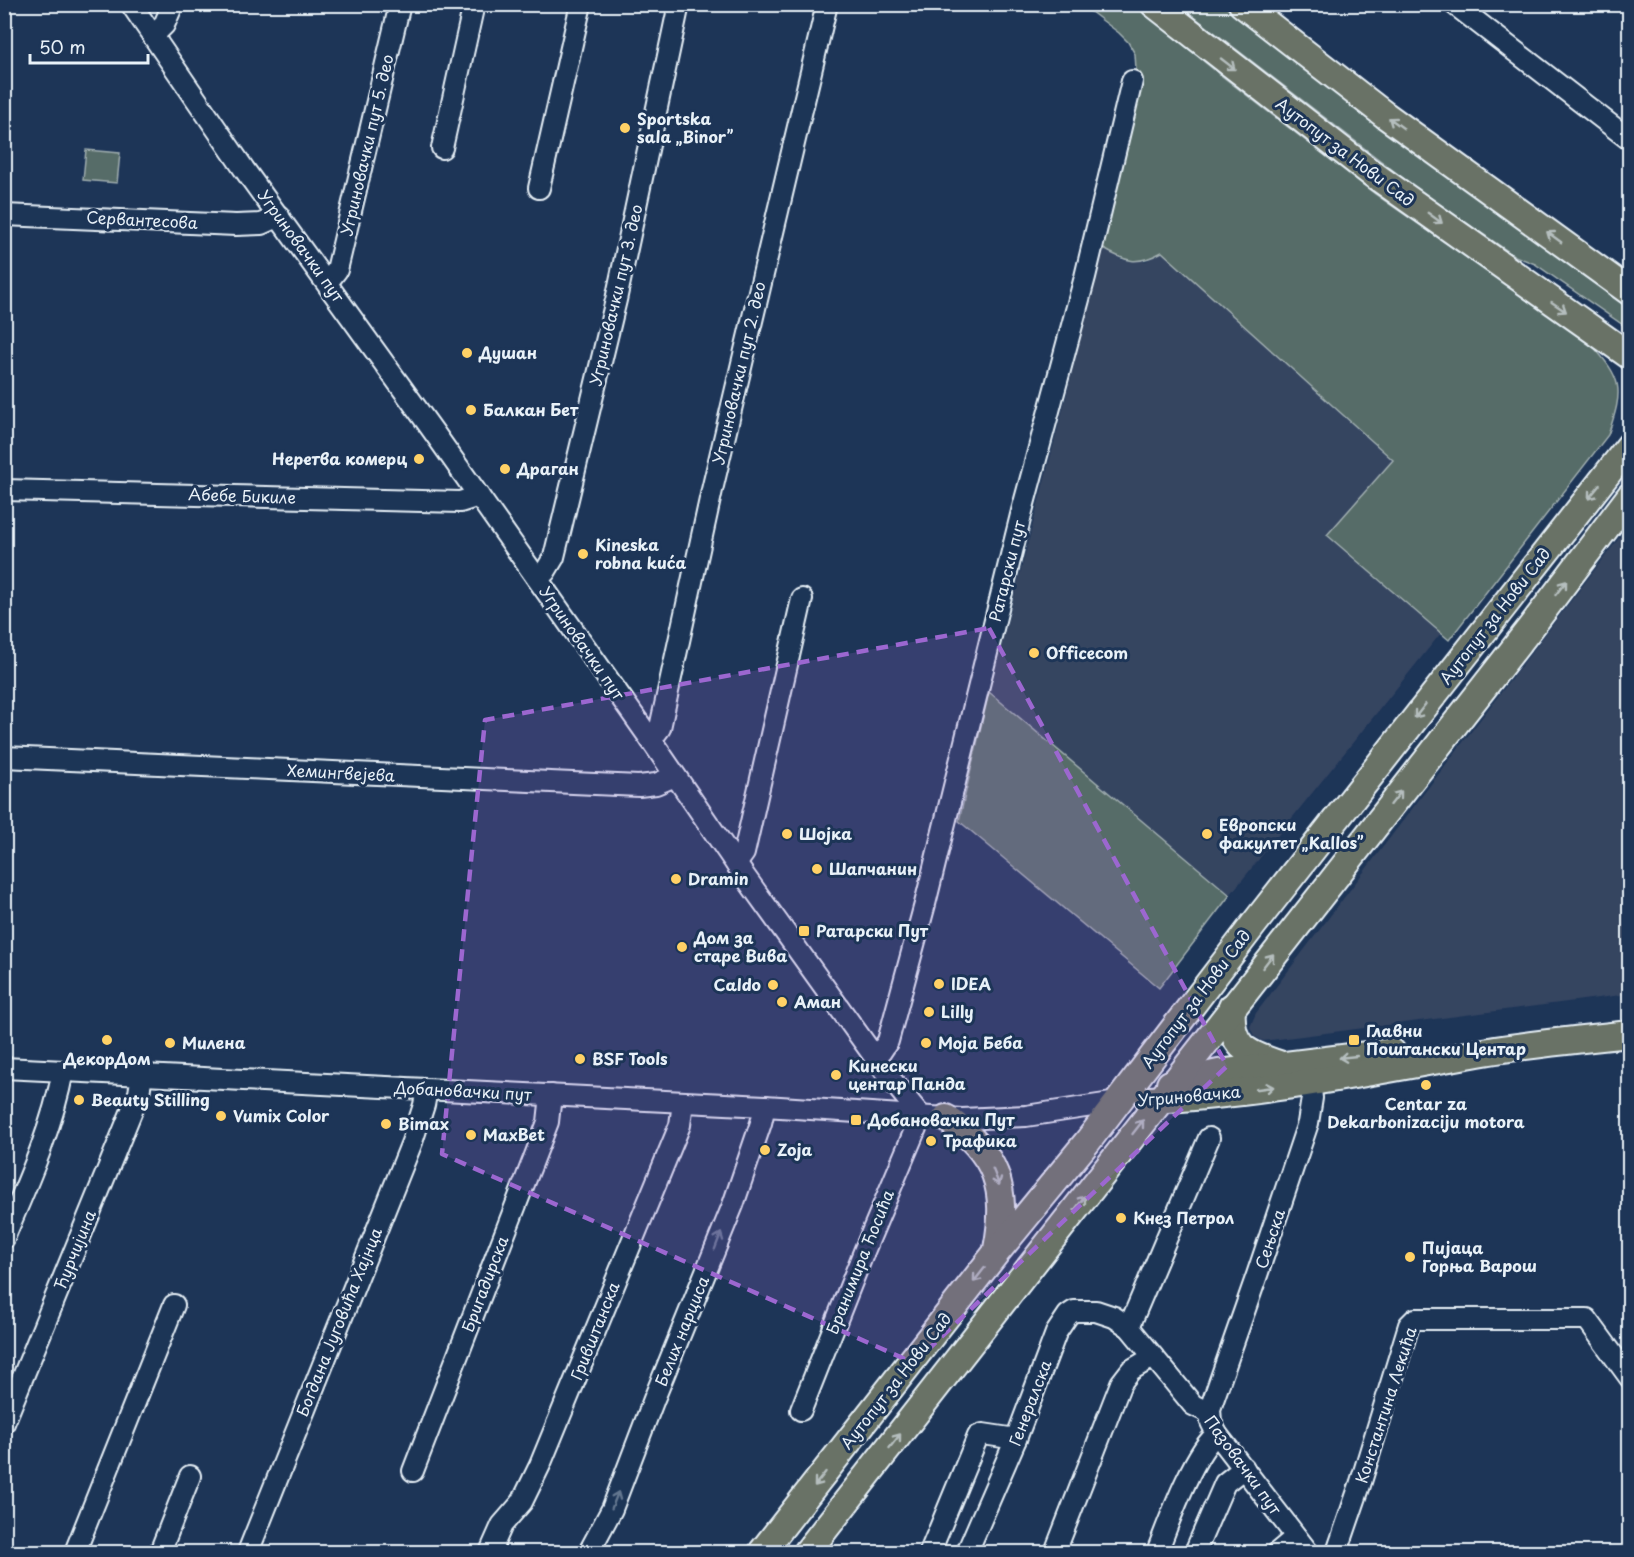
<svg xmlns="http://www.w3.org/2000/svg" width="1634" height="1557" font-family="'Playpen Sans',sans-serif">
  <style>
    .built { fill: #354461 }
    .grass { fill: #576c67; stroke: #a0aeb0; stroke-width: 1.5 }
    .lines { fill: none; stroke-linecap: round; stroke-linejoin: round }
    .minor-casing { stroke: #e8f1f8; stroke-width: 24 }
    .major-casing { stroke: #e8f1f8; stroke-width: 30 }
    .minor { stroke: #1d3557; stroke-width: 20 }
    .major { stroke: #697266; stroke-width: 26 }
    .oneway { stroke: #b5bebe }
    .oneway2 { stroke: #64778f }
    .marked { fill: #9c67d0; fill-opacity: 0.2; stroke: #9c67d0; stroke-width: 4.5; stroke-dasharray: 12 8; stroke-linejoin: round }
    .poi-dot { fill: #ffd166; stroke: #1d3557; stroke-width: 2 }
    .labels { text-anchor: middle; stroke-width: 6; stroke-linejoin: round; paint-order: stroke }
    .poi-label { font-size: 16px; font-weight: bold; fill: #e8f1f8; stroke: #1d3557; text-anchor: start }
    .street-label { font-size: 16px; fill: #e8f1f8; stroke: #1d3557 }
  </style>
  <rect width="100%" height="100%" fill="#1d3557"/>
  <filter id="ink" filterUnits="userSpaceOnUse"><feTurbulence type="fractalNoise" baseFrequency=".0167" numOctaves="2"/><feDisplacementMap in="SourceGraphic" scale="12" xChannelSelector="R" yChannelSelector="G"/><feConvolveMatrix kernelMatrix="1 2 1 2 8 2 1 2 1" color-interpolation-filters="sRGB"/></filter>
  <g filter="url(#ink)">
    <g class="built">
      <polygon points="1102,248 1123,260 1146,261 1162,252 1393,461 1327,535 1441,633 1230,895 989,692 1067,393"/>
      <polygon points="1629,525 1629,994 1263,1041 1254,1036 1250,1027 1256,1013"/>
    </g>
    <g class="grass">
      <path d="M1082 5H1135L1218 73 1375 194 1590 343C1623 380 1624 388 1608 435L1449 640 1327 535 1393 460 1162 252C1137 266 1126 262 1102 248L1136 69 1135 54 1128 42 1119 33Z"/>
      <polygon points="1179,5 1223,5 1278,49 1399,141 1629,305 1629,329 1535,264 1515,256 1416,188"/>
      <polygon points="86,150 120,153 117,183 83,180"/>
      <polygon points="989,692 1230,895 1159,988 959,821"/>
    </g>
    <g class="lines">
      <g class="minor-casing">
        <g id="minor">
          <polyline points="131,4 244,169 433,431 651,740 736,864 889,1077 921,1116"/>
          <polyline points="1454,4 1630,140"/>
          <polyline points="153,36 164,25 173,4"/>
          <polyline points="442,148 474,4"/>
          <polyline points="539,188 581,4"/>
          <polyline points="4,215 236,225 261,224 279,216"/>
          <polyline points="327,283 337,270 400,4"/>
          <polyline points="4,490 460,502 479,496"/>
          <polyline points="537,578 545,572 554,557 616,300 679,4"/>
          <polyline points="651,740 660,728 712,490 827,4"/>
          <polyline points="4,757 639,786 656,784 675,776"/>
          <polyline points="736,864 744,853 802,599"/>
          <polyline points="876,1059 888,1041 925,904 1022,511 1085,277 1132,81"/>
          <polyline points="4,1068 765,1106 962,1119 1026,1116 1118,1102"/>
          <path d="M4 1238C27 1184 52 1129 63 1071"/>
          <polyline points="1129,1327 1209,1138"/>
          <polyline points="801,1410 865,1249 921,1116"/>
          <polyline points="4,1423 139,1093 142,1075"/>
          <polyline points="413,1471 548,1122 551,1095"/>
          <polyline points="75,1552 174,1305"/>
          <polyline points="160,1552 190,1476"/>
          <polyline points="248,1552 412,1142 424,1105 427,1090"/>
          <polyline points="490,1552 502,1525 522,1502 540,1465 680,1125 683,1102"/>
          <polyline points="589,1552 612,1509 654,1399 733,1205 761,1123 765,1106"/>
          <polyline points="930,1552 978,1436 983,1434 1016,1439"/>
          <polyline points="967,1552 1016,1439 1056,1333 1068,1315 1074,1311 1096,1311 1114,1317 1129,1327 1193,1405 1210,1413"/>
          <polyline points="1055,1552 1121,1383 1131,1370 1153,1357"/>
          <path d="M1157 1552C1168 1524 1194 1451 1217 1434"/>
          <polyline points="1195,1552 1225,1483 1244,1468"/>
          <polyline points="1278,1552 1296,1537"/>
          <polyline points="1308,1552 1217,1434 1211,1422 1210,1409 1257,1275 1308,1123 1312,1098 1309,1071"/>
          <polyline points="1337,1552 1360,1485 1409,1325 1415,1319 1587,1319 1630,1378"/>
        </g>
      </g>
      <g class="major-casing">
        <g id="major">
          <polyline points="1154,4 1370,172 1630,356"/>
          <polyline points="1242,4 1385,115 1630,292"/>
          <path d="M1232 1007C1229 1046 1245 1053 1279 1064"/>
          <polyline points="1170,1084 1219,1073 1392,1052"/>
          <path d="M1149 1100C1261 1095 1373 1071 1484 1052 1532 1044 1581 1039 1630 1034"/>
          <path d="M946 1118C997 1153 1009 1189 997 1249"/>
          <polyline points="762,1552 996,1253 1088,1141 1254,924 1630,445"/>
          <polyline points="807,1552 1531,627 1630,496"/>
        </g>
      </g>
      <use href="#minor" class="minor"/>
      <use href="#major" class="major"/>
    </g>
    <defs><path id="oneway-shaft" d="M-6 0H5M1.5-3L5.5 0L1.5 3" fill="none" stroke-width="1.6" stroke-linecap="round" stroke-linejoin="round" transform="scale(1.5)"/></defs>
    <g class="oneway">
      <use href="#oneway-shaft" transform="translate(1228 64) rotate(38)"/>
      <use href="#oneway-shaft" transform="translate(1396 123) rotate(-144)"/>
      <use href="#oneway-shaft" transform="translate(1435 218) rotate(36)"/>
      <use href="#oneway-shaft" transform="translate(1554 237) rotate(-144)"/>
      <use href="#oneway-shaft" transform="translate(1559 307) rotate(34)"/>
      <use href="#oneway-shaft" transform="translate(1594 492) rotate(129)"/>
      <use href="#oneway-shaft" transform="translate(1561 588) rotate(-52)"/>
      <use href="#oneway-shaft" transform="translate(1420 711) rotate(128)"/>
      <use href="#oneway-shaft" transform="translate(1396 798) rotate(-52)"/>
      <use href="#oneway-shaft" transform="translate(1268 961) rotate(-52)"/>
      <use href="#oneway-shaft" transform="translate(1348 1057) rotate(174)"/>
      <use href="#oneway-shaft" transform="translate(1265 1088) rotate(-8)"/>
      <use href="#oneway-shaft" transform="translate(1138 1127) rotate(-52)"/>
      <use href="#oneway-shaft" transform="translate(996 1177) rotate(68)"/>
      <use href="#oneway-shaft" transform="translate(1080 1203) rotate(-52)"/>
      <use href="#oneway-shaft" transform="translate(979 1275) rotate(128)"/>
      <use href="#oneway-shaft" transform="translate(895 1441) rotate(-52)"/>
      <use href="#oneway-shaft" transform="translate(820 1479) rotate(128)"/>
    </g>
    <g class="oneway2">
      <use href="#oneway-shaft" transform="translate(718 1241) rotate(-69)"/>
      <use href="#oneway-shaft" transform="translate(615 1500) rotate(-68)"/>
    </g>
  </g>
  <path class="marked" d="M989 628 1227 1066 914 1363 442 1154 485 720Z"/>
  <g class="poi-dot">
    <circle cx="625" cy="128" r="6"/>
    <circle cx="467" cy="353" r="6"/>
    <circle cx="471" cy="410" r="6"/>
    <circle cx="419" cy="459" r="6"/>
    <circle cx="505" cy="469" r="6"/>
    <circle cx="583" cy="554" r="6"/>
    <circle cx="1034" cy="653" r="6"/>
    <circle cx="787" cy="834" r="6"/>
    <circle cx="1207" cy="834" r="6"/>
    <circle cx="817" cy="869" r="6"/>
    <circle cx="676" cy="879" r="6"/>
    <rect x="798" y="925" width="12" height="12" rx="3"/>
    <circle cx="682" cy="947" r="6"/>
    <circle cx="939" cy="984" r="6"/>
    <circle cx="773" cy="985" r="6"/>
    <circle cx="782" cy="1002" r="6"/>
    <circle cx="929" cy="1012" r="6"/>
    <circle cx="107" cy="1040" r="6"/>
    <rect x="1348" y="1034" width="12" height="12" rx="3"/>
    <circle cx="170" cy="1043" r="6"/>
    <circle cx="926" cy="1043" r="6"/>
    <circle cx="580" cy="1059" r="6"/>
    <circle cx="836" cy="1075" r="6"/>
    <circle cx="1426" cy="1085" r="6"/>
    <circle cx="79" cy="1100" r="6"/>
    <circle cx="221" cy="1116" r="6"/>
    <rect x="850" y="1114" width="12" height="12" rx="3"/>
    <circle cx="386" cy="1124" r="6"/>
    <circle cx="471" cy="1135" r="6"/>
    <circle cx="931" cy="1141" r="6"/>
    <circle cx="765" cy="1150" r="6"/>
    <circle cx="1121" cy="1218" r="6"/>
    <circle cx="1410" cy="1257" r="6"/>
  </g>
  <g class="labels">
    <g class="poi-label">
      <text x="637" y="125">Sportska<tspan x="637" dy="18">sala „Binor”</tspan></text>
      <text x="479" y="359">Душан</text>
      <text x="483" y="416">Балкан Бет</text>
      <text x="407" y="465" text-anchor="end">Неретва комерц</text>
      <text x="517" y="475">Драган</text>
      <text x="595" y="551">Kineska<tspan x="595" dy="18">robna kuća</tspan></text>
      <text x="1046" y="659">Officecom</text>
      <text x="1219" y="831">Европски<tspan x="1219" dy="18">факултет „Kallos”</tspan></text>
      <text x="799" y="840">Шојка</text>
      <text x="829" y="875">Шапчанин</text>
      <text x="688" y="885">Dramin</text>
      <text x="816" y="937">Ратарски Пут</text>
      <text x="694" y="944">Дом за<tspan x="694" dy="18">старе Вива</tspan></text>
      <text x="951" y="990">IDEA</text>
      <text x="761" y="991" text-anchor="end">Caldo</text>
      <text x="794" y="1008">Аман</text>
      <text x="941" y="1018">Lilly</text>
      <text x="1366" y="1037">Главни<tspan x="1366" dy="18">Поштански Центар</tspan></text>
      <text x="182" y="1049">Милена</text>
      <text x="938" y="1049">Моја Беба</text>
      <text x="107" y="1065" text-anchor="middle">ДекорДом</text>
      <text x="592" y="1065">BSF Tools</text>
      <text x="848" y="1072">Кинески<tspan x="848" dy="18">центар Панда</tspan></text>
      <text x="91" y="1106">Beauty Stilling</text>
      <text x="1426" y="1110" text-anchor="middle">Centar za<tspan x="1426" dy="18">Dekarbonizaciju motora</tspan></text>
      <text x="233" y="1122">Vumix Color</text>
      <text x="868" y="1126">Добановачки Пут</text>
      <text x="398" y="1130">Bimax</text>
      <text x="483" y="1141">MaxBet</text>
      <text x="943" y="1147">Трафика</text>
      <text x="777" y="1156">Zoja</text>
      <text x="1133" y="1224">Кнез Петрол</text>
      <text x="1422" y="1254">Пијаца<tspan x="1422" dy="18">Горња Варош</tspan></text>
    </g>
    <g class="street-label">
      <text transform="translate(367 145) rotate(-77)" y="6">Угриновачки пут 5. део</text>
      <text transform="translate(1345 152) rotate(37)" y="6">Аутопут за Нови Сад</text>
      <text transform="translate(142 220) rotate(3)" y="6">Сервантесова</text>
      <text transform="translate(301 246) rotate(54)" y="6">Угриновачки пут</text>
      <text transform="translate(616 295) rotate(-77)" y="6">Угриновачки пут 3. део</text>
      <text transform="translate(739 373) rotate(-77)" y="6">Угриновачки пут 2. део</text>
      <text transform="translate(242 496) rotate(2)" y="6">Абебе Бикиле</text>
      <text transform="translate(1007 571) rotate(-76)" y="6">Ратарски пут</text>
      <text transform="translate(1495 616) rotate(-52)" y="6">Аутопут за Нови Сад</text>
      <text transform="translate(582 643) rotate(55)" y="6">Угриновачки пут</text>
      <text transform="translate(341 773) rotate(3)" y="6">Хемингвејева</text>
      <text transform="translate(1196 999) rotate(-53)" y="6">Аутопут за Нови Сад</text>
      <text transform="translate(463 1091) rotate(3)" y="6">Добановачки пут</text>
      <text transform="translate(1189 1096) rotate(-5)" y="6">Угриновачка</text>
      <text transform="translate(1270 1239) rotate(-72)" y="6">Сењска</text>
      <text transform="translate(75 1250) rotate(-68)" y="6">Ћурчијина</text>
      <text transform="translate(860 1262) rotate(-68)" y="6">Бранимира Ћосића</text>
      <text transform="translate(485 1284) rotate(-69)" y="6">Бригадирска</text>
      <text transform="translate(339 1322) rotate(-68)" y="6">Богдана Југовића Хајнца</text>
      <text transform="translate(595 1331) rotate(-68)" y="6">Гривштанска</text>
      <text transform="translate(682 1331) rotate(-68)" y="6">Белих нарциса</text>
      <text transform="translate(896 1381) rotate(-52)" y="6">Аутопут за Нови Сад</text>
      <text transform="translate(1030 1403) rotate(-69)" y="6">Генералска</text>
      <text transform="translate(1386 1405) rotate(-72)" y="6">Константина Лекића</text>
      <text transform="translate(1243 1465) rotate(54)" y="6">Пазовачки пут</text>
    </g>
  </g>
  <rect width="1634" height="1557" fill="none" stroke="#1d3557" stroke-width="24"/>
  <rect x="12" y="12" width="1610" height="1533" fill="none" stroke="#e8f1f8" stroke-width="2" filter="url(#ink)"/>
  <path d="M30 54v9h118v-9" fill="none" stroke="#e8f1f8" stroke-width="3"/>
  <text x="39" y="54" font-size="18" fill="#e8f1f8" stroke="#1d3557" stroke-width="4.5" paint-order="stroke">50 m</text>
</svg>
